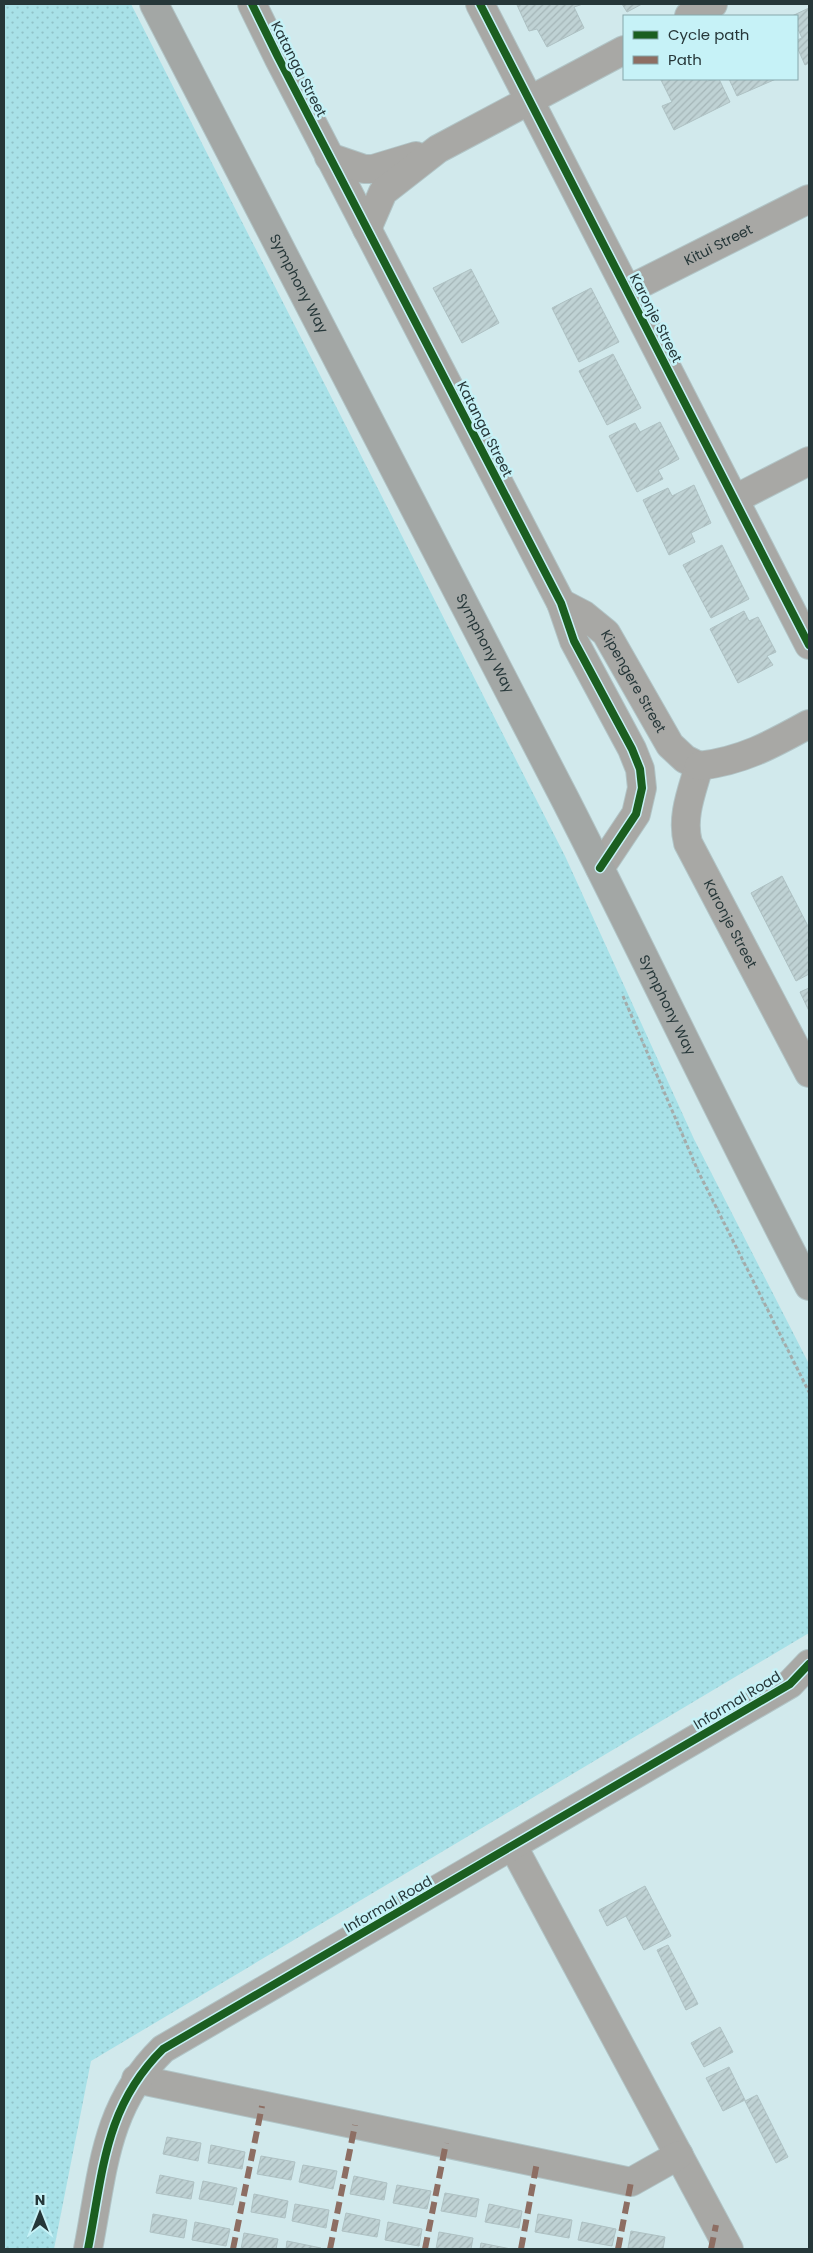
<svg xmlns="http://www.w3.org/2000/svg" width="813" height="2253" font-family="Poppins,sans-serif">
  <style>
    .grass { fill: url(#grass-dots) }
    .building { fill: url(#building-hatch); stroke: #aec1c3 }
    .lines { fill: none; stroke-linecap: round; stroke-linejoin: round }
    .minor-casing { stroke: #b1c4c6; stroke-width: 30 }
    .secondary-casing { stroke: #b1c4c6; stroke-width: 30 }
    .path { stroke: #a4acab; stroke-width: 3; stroke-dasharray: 4 2.5; stroke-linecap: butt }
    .minor { stroke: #a8a8a5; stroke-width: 28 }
    .secondary { stroke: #a3a7a5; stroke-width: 28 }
    .quiet { stroke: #8d6e63; stroke-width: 6; stroke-dasharray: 12 6; stroke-linecap: butt }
    .cycleway-casing { stroke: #c6f2f7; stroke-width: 11 }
    .cycleway { stroke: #1b5e20; stroke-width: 8 }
    .labels { text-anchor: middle; stroke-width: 5; stroke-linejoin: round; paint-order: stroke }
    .street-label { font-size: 14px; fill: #263739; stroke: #c6f2f7 }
  </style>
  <defs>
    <pattern id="grass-dots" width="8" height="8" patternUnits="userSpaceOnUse" patternTransform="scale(1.25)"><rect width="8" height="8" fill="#a8e1e8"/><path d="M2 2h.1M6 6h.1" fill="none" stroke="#90c2c8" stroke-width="1.8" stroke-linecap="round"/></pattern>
    <pattern id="building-hatch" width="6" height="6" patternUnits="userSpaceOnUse" patternTransform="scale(1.25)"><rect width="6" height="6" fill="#bfd2d4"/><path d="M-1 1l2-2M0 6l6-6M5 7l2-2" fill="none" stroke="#a4b5b7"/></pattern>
  </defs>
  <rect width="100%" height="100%" fill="#d1e9ec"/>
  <polygon class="grass" points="4,4 131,4 565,856 694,1139 809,1364 809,1633 91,2061 54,2249 4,2249"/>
  <g class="building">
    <polygon points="519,4 583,4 574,7 584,28 547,47 537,29 529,31 517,5"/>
    <polygon points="622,4 642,4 627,12"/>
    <polygon points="809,8 809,63 805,65 797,47 797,40 802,38 797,27 797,16 792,16"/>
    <polygon points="664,79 706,79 707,81 719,79 730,102 674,130 662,106 672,102 661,80"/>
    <polygon points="729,79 776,79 737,96"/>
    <polygon points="471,269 499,323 462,343 433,288"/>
    <polygon points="591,288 619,342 579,362 552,308"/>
    <polygon points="613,354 641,408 607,425 579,371"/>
    <polygon points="660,422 679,459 658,470 663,479 637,492 609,436 635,423 640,432"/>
    <polygon points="694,485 711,523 691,533 695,542 669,555 643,500 668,488 672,496"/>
    <polygon points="722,545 749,599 711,618 683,565"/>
    <polygon points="744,611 749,621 758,617 776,652 767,656 773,665 738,683 710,629"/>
    <polygon points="782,876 809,928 809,974 796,981 751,893"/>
    <polygon points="809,988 809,1011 800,992"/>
    <polygon points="645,1886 671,1936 644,1950 626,1916 607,1926 599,1910"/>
    <polygon points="668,1945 698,2004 686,2010 657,1950"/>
    <polygon points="720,2027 733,2052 704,2067 691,2043"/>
    <polygon points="729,2067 745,2100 723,2111 706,2078"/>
    <polygon points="757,2095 788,2157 776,2163 745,2101"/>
    <polygon points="167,2137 201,2143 198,2161 163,2154"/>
    <polygon points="211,2145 245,2152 242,2169 208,2163"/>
    <polygon points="261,2156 295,2162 291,2180 257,2174"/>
    <polygon points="303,2165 337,2171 333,2189 299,2182"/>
    <polygon points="160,2175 194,2182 191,2199 156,2193"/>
    <polygon points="354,2176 387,2183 384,2200 350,2194"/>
    <polygon points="203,2181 237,2188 233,2205 199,2199"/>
    <polygon points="397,2185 431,2191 427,2209 393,2203"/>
    <polygon points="445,2193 479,2199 476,2217 441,2211"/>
    <polygon points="254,2194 288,2201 285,2218 251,2212"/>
    <polygon points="295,2204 329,2210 326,2228 292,2221"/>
    <polygon points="489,2204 522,2211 519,2228 485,2222"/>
    <polygon points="346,2213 380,2220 377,2237 342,2231"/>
    <polygon points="153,2214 187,2220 184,2238 150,2232"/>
    <polygon points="538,2214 572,2220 569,2238 535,2232"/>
    <polygon points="195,2222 230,2229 226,2246 192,2240"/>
    <polygon points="388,2222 422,2229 419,2246 385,2240"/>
    <polygon points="582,2222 616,2229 612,2246 578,2240"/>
    <polygon points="631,2231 665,2237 663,2249 628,2248"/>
    <polygon points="439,2232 473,2238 471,2249 436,2249"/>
    <polygon points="244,2233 278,2239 276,2249 241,2249"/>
    <polygon points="287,2241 321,2248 321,2249 286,2249"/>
    <polygon points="481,2243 511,2249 480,2249"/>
  </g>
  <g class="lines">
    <g class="minor-casing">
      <g id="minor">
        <polyline points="252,4 278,57 561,603 574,641 632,749 640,769 642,788 636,814 600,868"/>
        <polyline points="480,4 809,645"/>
        <polyline points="689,16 713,4"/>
        <polyline points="329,157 364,169 373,169 416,156"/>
        <polyline points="367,229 383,192 438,149 624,50"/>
        <path id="s1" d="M628 290 809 199"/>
        <polyline points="735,499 809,461"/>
        <path id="s2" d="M561 603 584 615 606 633 670 745 685 759 699 766"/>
        <path id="s3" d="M699 766C692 791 681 817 688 843L809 1073"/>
        <path d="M699 766C742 761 771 745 809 724"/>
        <polyline points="513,1846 729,2249"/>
        <polyline points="136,2079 631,2182 679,2155"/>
        <path d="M88 2249C103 2173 104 2107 163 2049L790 1684 809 1664"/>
      </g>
    </g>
    <g class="secondary-casing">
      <g id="secondary">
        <path id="s4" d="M154 4C291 269 430 534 566 801 648 962 725 1126 809 1286"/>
      </g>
    </g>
    <polyline class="path" points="623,996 698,1171 809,1392"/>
    <use href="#minor" class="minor"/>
    <use href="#secondary" class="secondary"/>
    <g class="quiet">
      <polyline points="233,2249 262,2106"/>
      <polyline points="330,2249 355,2125"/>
      <polyline points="425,2249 446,2143"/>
      <polyline points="521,2249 537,2162"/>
      <polyline points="618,2249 631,2182"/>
      <polyline points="711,2249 716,2225"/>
    </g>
    <g class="cycleway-casing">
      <g id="cycleway">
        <polyline points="252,4 278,57 561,603 574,641 632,749 640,769 642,788 636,814 600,868"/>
        <polyline points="480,4 809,645"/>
        <path d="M88 2249C103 2173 104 2107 163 2049L790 1684 809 1664"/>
      </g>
    </g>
    <use href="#cycleway" class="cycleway"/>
  </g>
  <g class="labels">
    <g class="street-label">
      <text transform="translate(299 69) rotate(63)" y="5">Katanga Street</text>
      <text dy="5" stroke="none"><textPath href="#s1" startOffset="101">Kitui Street</textPath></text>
      <text dy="5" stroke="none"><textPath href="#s4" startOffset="315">Symphony Way</textPath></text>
      <text transform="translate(656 318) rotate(63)" y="5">Karonje Street</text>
      <text transform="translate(485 429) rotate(63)" y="5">Katanga Street</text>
      <text dy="5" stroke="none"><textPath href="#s4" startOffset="720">Symphony Way</textPath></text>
      <text dy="5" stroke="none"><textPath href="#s2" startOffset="110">Kipengere Street</textPath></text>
      <text dy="5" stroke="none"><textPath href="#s3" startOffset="170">Karonje Street</textPath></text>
      <text dy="5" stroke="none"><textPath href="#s4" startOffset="1125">Symphony Way</textPath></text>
      <text transform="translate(737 1700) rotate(-31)" y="5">Informal Road</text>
      <text transform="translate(388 1904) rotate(-30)" y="5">Informal Road</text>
    </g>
  </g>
  <rect width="813" height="2253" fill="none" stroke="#263739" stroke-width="10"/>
  <rect x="623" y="15" width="175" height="65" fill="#c6f2f7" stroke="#86a7ab"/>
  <rect x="633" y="31" width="25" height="8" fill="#1b5e20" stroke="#86a7ab"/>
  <text x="668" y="40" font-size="15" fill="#263739">Cycle path</text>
  <rect x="633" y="56" width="25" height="8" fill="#8d6e63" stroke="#86a7ab"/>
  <text x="668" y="65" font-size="15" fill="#263739">Path</text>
  <g transform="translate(40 2213)" stroke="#c6f2f7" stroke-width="4" paint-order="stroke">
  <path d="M0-4L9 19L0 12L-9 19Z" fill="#263739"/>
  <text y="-8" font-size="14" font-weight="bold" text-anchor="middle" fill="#263739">N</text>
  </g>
</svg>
